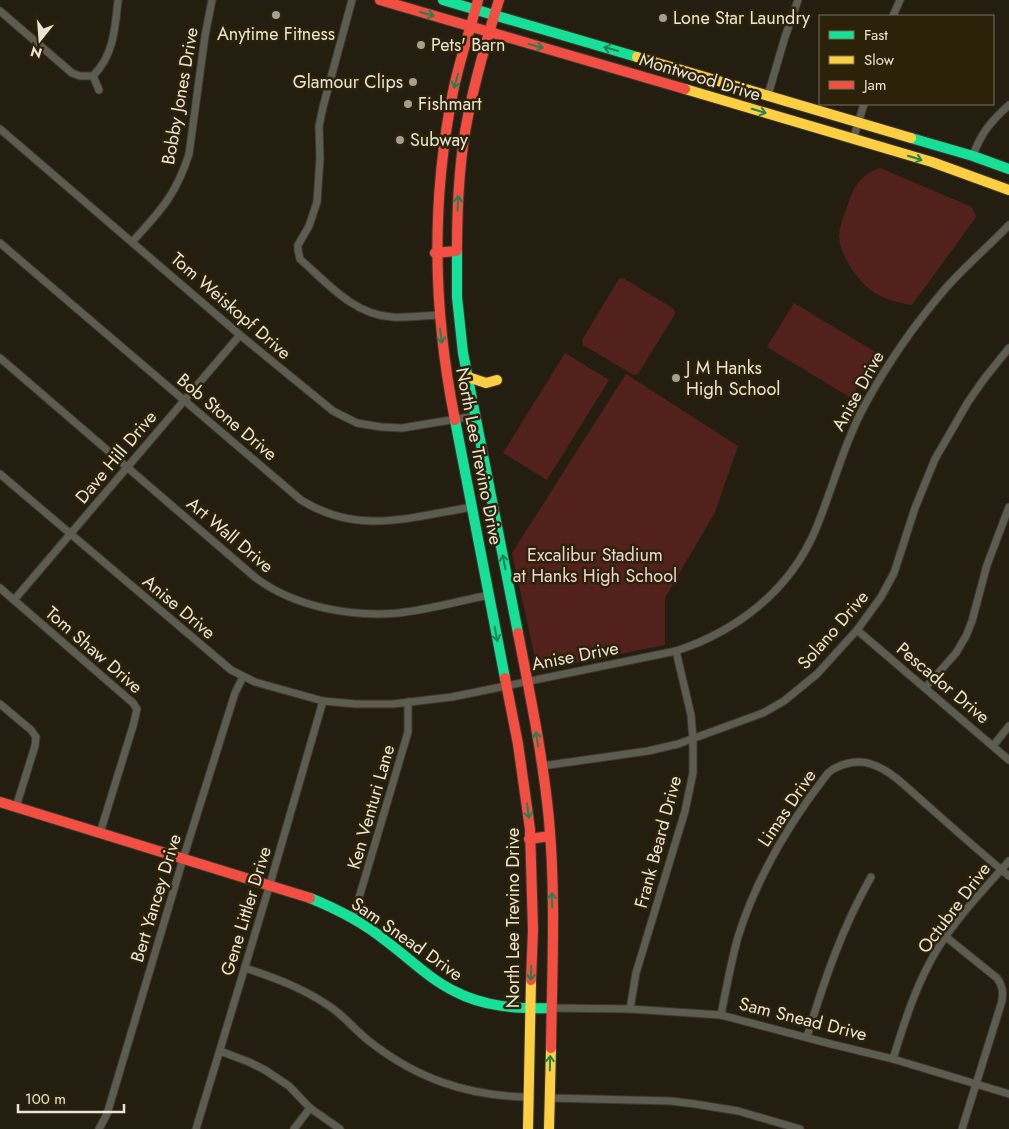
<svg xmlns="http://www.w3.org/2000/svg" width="1009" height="1129" font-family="Jost,sans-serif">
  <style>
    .green { fill: #52211c }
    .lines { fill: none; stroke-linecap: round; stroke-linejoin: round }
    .street-casing { stroke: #3e392e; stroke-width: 9 }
    .fast-casing { stroke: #3e392e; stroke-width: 12 }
    .slow-casing { stroke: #3e392e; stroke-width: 12 }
    .jam-casing { stroke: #3e392e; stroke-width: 12 }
    .street { stroke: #5c5d50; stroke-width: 7 }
    .fast { stroke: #16e098; stroke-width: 10 }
    .slow { stroke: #ffcf43; stroke-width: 10 }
    .jam { stroke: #f24e42; stroke-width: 10 }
    .oneway { stroke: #218150 }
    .poi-dot { fill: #a59f91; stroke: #2c2209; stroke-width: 2 }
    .labels { text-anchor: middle; stroke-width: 5; stroke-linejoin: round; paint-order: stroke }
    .poi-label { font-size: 18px; fill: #ebe4d6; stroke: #2c2209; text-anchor: start }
    .street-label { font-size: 18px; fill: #ebe4d6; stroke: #2c2209 }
    .park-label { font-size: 18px; fill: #f0d4d0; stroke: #2c2209 }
  </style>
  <rect width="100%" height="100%" fill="#241e11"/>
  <g class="green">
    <path d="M880 168 972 207 976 217 912 305C882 300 866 292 850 266 844 257 840 247 839 237 839 227 844 216 847 207 854 186 859 176 880 168Z"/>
    <polygon points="623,278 674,309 675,314 638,374 634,375 583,345 582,340 619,279"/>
    <polygon points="794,303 877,353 851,398 767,347"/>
    <polygon points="565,353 609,380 547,480 503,453"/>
    <polygon points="626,374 738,446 715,512 665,598 665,645 541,670 537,667 512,553"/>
  </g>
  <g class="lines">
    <g class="street-casing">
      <g id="street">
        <path d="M352 0 323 107 319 126 320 158 317 202 309 226 298 245V250L300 259C327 283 354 315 392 317 408 318 423 316 438 315"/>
        <path d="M0 11 72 73 80 76H93C114 55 115 28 118 0"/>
        <polyline points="893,16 900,0"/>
        <polyline points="93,76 99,90"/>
        <polyline points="768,95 785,37 798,0"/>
        <polyline points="0,129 240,335 333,411 357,423 381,427 402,428 475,416"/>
        <polyline points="853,140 864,104"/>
        <path d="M973 156C980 134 992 120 1009 105"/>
        <path d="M133 241C161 210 176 195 189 154L205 36 212 0"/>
        <path d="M0 243 301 500C359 536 410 517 472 507"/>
        <path d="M0 358 256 578C295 607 350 617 398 613 428 610 459 601 489 595"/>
        <path d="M0 474 231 670 255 682 323 701 356 704H393L452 697 676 651C737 631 789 591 815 531 833 488 844 442 867 401 889 361 915 324 945 289 965 266 988 247 1009 225"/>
        <polyline points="0,588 133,703 137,709 133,726 100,833"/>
        <polyline points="14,600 240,335"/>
        <polyline points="857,630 1009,760"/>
        <polyline points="925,688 956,653 966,636 972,621 987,565 1009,507"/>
        <polyline points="0,704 31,730 36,737 35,746 16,807"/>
        <polyline points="993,746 1009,726"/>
        <polyline points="542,766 648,751 678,744 763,713 784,701 817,674 857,630 881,597 894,573 915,508 935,459 968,402 984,379 1009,348"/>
        <polyline points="353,918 408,732 408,702"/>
        <path d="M946 937 997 978C1003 986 1003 992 1002 1001L962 1129"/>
        <path d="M245 968C276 978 305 989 332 1008 345 1017 356 1031 369 1041 417 1079 468 1096 528 1097"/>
        <polyline points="551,1008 630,1009 721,1015 831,1044 893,1059 1009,1094"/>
        <polyline points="630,1009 636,973 685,811 693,773 693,739 691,715 676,651"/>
        <path d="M721 1015C726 989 731 962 738 937 757 876 789 823 828 773 838 764 858 759 871 764 893 771 910 791 927 805 954 829 981 853 1009 876"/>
        <path d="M807 1037C824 981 842 928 871 877"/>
        <polyline points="220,1051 249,1062 265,1070 289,1086 310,1108 340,1129"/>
        <path d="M893 1059C905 1020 917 982 938 948 958 916 985 888 1009 861"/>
        <polyline points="549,1098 671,1101 695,1104 738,1111 800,1129"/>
        <polyline points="99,1129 107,1114 183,859 235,693 243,677"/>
        <polyline points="196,1129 270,884 323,701"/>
        <polyline points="294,1129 310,1108"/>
      </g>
    </g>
    <g class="fast-casing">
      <g id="fast">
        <polyline points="443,0 637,57"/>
        <polyline points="911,138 973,156 1009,169"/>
        <polyline points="457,250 457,297 463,353 518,633"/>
        <polyline points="455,420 505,678"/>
        <path d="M310 898C337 909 363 922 386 941 409 958 428 978 454 991 484 1007 518 1009 551 1008"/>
      </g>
    </g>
    <g class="slow-casing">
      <g id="slow">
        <polyline points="637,57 911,138"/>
        <polyline points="685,89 932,162 1009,190"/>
        <polyline points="468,377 486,383 497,380"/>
        <polyline points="528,1129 531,980"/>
        <polyline points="549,1129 551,1048"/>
      </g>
    </g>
    <g class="jam-casing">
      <g id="jam">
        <polyline points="380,0 685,89"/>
        <path d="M457 250C457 206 459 159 468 116 476 76 487 38 499 0"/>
        <polyline points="435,253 456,251"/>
        <path d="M455 420C433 311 431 201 453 92 459 61 470 31 478 0"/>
        <path d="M518 633C530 694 543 757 549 820 556 896 552 973 551 1048"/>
        <polyline points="505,678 518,744 530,829 533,930 531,980"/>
        <polyline points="0,802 310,898"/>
        <polyline points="529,839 550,836"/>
      </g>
    </g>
    <use href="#street" class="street"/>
    <use href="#fast" class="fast"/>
    <use href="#slow" class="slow"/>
    <use href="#jam" class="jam"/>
  </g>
  <defs><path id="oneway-shaft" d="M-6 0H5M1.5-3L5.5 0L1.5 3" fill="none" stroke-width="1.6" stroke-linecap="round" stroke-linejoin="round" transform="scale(1.25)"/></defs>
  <g class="oneway">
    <use href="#oneway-shaft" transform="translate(427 14) rotate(16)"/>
    <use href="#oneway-shaft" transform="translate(536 46) rotate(16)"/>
    <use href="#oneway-shaft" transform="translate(611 49) rotate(-164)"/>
    <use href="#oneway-shaft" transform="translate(456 81) rotate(106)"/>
    <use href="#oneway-shaft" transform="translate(759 111) rotate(17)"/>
    <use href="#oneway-shaft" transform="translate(915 158) rotate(17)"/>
    <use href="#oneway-shaft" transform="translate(458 203) rotate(-87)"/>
    <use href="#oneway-shaft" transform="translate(441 336) rotate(83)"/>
    <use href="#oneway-shaft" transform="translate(504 562) rotate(-101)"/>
    <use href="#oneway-shaft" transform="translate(496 634) rotate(79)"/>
    <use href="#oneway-shaft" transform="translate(537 739) rotate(-100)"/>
    <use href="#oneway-shaft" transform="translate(528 811) rotate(83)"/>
    <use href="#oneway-shaft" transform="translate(552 900) rotate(-91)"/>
    <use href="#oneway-shaft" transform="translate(531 973) rotate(92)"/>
    <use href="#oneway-shaft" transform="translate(550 1063) rotate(-89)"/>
  </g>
  <g class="poi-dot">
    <circle cx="276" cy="15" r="5"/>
    <circle cx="663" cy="18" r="5"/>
    <circle cx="421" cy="45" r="5"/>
    <circle cx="413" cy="82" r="5"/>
    <circle cx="408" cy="104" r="5"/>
    <circle cx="400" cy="140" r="5"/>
    <circle cx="676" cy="378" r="5"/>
  </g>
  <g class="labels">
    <g class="poi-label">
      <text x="673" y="24">Lone Star Laundry</text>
      <text x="276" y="40" text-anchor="middle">Anytime Fitness</text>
      <text x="431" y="51">Pets' Barn</text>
      <text x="403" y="88" text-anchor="end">Glamour Clips</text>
      <text x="418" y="110">Fishmart</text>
      <text x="410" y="146">Subway</text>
      <text x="686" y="374">J M Hanks<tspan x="686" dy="21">High School</tspan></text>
    </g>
    <g class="street-label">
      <text transform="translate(700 77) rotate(17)" y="6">Montwood Drive</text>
      <text transform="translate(180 96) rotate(-80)" y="6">Bobby Jones Drive</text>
      <text transform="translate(231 306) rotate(41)" y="6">Tom Weiskopf Drive</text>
      <text transform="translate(858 391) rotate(-61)" y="6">Anise Drive</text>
      <text transform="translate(227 417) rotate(40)" y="6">Bob Stone Drive</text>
      <text transform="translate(479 456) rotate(79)" y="6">North Lee Trevino Drive</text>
      <text transform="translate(116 457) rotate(-50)" y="6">Dave Hill Drive</text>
      <text transform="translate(230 535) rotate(40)" y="6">Art Wall Drive</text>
      <text transform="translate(179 607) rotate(40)" y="6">Anise Drive</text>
      <text transform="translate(833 630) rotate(-49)" y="6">Solano Drive</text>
      <text transform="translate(94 650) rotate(41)" y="6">Tom Shaw Drive</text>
      <text transform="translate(575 656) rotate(-11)" y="6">Anise Drive</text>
      <text transform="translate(943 683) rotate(40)" y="6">Pescador Drive</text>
      <text transform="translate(371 807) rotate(-74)" y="6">Ken Venturi Lane</text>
      <text transform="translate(787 808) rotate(-56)" y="6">Limas Drive</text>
      <text transform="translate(658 842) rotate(-75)" y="6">Frank Beard Drive</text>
      <text transform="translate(156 898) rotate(-73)" y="6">Bert Yancey Drive</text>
      <text transform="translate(954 908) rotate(-53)" y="6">Octubre Drive</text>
      <text transform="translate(246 911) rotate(-73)" y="6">Gene Littler Drive</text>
      <text transform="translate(513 918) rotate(-90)" y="6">North Lee Trevino Drive</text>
      <text transform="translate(407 939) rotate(35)" y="6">Sam Snead Drive</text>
      <text transform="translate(803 1019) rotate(14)" y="6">Sam Snead Drive</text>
    </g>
    <g class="park-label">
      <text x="595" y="561">Excalibur Stadium<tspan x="595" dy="21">at Hanks High School</tspan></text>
    </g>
  </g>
  <rect x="819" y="15" width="175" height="90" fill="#2c2209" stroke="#78705b"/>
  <rect x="829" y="31" width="25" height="8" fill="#16e098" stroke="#78705b"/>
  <text x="864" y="40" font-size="15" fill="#ebe4d6">Fast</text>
  <rect x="829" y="56" width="25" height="8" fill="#ffcf43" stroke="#78705b"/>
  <text x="864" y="65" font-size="15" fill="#ebe4d6">Slow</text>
  <rect x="829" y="81" width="25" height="8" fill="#f24e42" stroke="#78705b"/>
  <text x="864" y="90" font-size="15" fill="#ebe4d6">Jam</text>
  <g transform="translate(40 40) rotate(197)" stroke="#2c2209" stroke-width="4" paint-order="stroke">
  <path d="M0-4L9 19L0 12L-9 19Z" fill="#ebe4d6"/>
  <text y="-8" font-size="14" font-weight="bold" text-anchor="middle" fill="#ebe4d6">N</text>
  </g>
  <path d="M18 1104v8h106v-8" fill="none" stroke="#ebe4d6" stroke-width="2.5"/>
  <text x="25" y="1104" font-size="15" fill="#ebe4d6" stroke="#2c2209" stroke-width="4" paint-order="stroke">100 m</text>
</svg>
